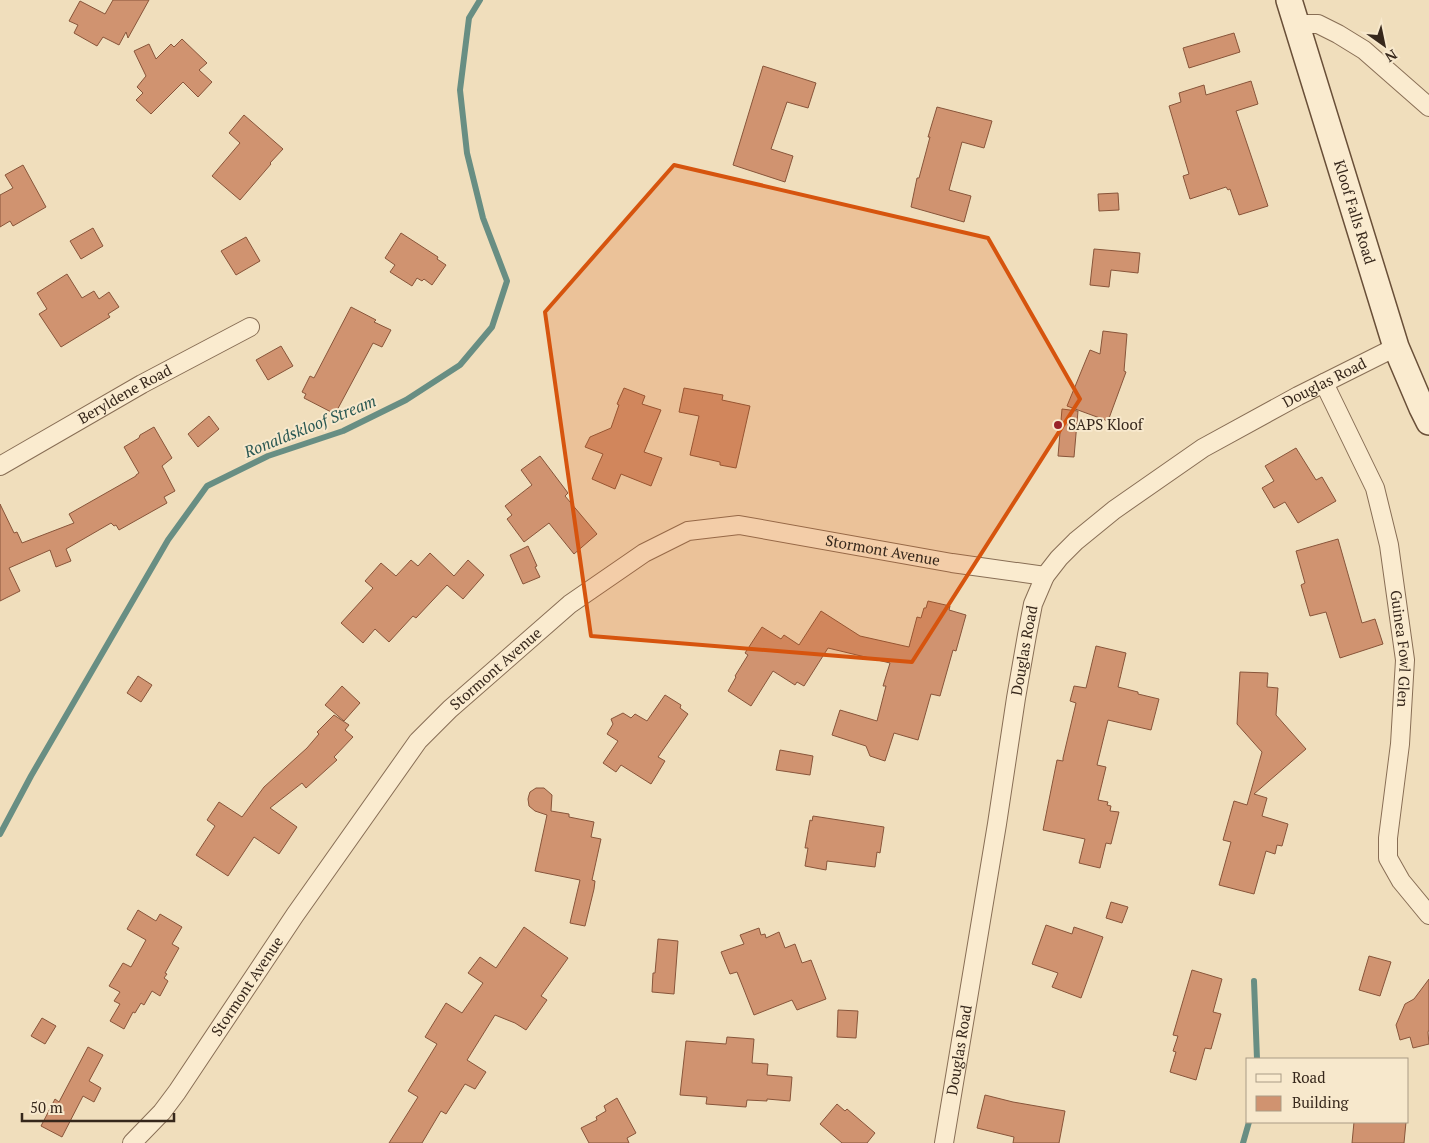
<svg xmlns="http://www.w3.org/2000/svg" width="1429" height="1143" font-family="'PT Serif',serif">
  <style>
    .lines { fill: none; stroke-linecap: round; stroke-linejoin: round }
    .stream { stroke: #688e83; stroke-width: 6 }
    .building { fill: #d09370; stroke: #88553a }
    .minor-casing { stroke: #886e55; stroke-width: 20 }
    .secondary-casing { stroke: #694f38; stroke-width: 28 }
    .minor { stroke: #faebcf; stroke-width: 18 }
    .secondary { stroke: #faebcf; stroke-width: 25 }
    .marked { fill: #d6540e; fill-opacity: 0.2; stroke: #d6540e; stroke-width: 4; stroke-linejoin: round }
    .poi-dot { fill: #992229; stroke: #f7e8cc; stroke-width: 2 }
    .labels { text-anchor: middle; stroke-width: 4; stroke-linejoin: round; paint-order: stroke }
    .street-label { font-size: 15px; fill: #36271b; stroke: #f7e8cc }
    .poi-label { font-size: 15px; fill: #36271b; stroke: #f7e8cc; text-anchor: start }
    .water-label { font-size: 16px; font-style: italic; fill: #295752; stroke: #f7e8cc }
  </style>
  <rect width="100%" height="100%" fill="#f0debc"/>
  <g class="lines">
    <g class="stream">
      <polyline points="0,834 31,776 168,540 207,486 268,456 343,431 406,400 460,365 492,327 507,281 483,218 467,153 460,90 469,18 480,0"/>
      <polyline points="1254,981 1257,1059"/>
      <polyline points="1243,1143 1249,1122"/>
    </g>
  </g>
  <g class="building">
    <polygon points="113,0 149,0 128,38 126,32 119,45 103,37 97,46 74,33 78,25 69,21 80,1 105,14"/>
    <polygon points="1234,33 1240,52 1189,68 1183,48"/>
    <polygon points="182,39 207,63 199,70 212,82 198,97 183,82 151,114 136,100 143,93 137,87 146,76 134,51 149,44 156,59 171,44 174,47"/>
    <polygon points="763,66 816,83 808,108 787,102 771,149 793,156 785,182 733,165"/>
    <polygon points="1251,81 1258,104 1236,111 1268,206 1239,215 1230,189 1228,190 1226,187 1190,199 1183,176 1189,174 1169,106 1181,102 1179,93 1204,85 1206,95"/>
    <polygon points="937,107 992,121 984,148 962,142 949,190 971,196 964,222 911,207 917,178 919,178 930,137 928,137"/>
    <polygon points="244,115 283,149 270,163 271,164 240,200 212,176 240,143 229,133"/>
    <polygon points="23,165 46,207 13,226 10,221 0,227 0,195 13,188 5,175"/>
    <polygon points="1118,193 1119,210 1099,211 1098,194"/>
    <polygon points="93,228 103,246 81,259 70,241"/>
    <polygon points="401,233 438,257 437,259 446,265 432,285 424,279 422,281 417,278 412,286 390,272 395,265 385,258"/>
    <polygon points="246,237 260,261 236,275 221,251"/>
    <polygon points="1094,249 1140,253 1138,273 1111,270 1109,287 1090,285"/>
    <polygon points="67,274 82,298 94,291 99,299 109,292 119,307 108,314 110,317 61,347 39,314 47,309 37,293"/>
    <polygon points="351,307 376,320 374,322 391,330 382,347 373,343 335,414 304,398 306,394 302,392 310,376 314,378"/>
    <polygon points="1103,331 1127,334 1124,371 1126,372 1108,421 1067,406 1090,350 1100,354"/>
    <polygon points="281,346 293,366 268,380 256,360"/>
    <polygon points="624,388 645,396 642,404 661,410 644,452 662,458 651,486 621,474 615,489 592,479 603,454 585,447 590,437 611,428 619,405 617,404"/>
    <polygon points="684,388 723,395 722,400 750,406 736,468 720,465 720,462 690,455 699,416 679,412"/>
    <polygon points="1062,409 1078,411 1074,457 1058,456"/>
    <polygon points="209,416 219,429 198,447 188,434"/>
    <polygon points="154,427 172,458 162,466 175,491 164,497 167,503 119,530 116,525 114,526 111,523 66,549 71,561 56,567 50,550 9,568 20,591 0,601 0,504 14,533 17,532 22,543 74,523 69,514 136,476 136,475 139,473 124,447 139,438 140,435"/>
    <polygon points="1296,448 1316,480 1322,477 1336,501 1298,523 1285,502 1274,508 1262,488 1274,481 1265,466"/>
    <polygon points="540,456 568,493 565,496 597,534 574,554 549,523 524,542 507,519 512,515 505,506 532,485 521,470"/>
    <polygon points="1338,539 1362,623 1375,619 1383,644 1340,658 1326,612 1310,616 1301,585 1305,583 1296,551"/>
    <polygon points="528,546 537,566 535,567 540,577 523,584 510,555"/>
    <polygon points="430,553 454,576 468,560 484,575 463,599 447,585 416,618 413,616 389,642 375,629 363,643 341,623 373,588 365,581 381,563 396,576 411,560 418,566"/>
    <polygon points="928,601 950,606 949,610 966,615 956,651 953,650 940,696 931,694 918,740 894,733 885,761 870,756 866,746 832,735 840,710 877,721 886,686 883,686 890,663 828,648 804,686 797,682 795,685 773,671 751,706 728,691 736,677 735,676 748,655 745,653 762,627 781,639 784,635 799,645 821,611 860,636 909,647 917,617 921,618 924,608 926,608"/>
    <polygon points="1096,646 1126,653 1118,687 1138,692 1138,694 1159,699 1151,730 1108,720 1097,765 1106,767 1098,800 1108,802 1107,805 1111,806 1110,811 1119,812 1111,844 1106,843 1100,868 1079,863 1085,839 1043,830 1057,760 1063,761 1063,758 1076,703 1070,701 1074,686 1086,688"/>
    <polygon points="1240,672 1268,673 1267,687 1278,688 1276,715 1306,749 1254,794 1267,798 1262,816 1288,824 1282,846 1277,845 1275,854 1266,851 1254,894 1219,885 1231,842 1223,840 1234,801 1247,805 1262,752 1237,724"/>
    <polygon points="138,676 152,685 141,702 127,693"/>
    <polygon points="342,686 360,703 344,721 325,705"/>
    <polygon points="665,695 681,705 680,708 688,714 658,757 665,761 651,784 621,765 616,772 603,763 618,741 607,734 613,724 611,719 623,713 631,718 635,714 647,721"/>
    <polygon points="334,715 349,725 345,730 353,737 334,757 337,760 306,788 302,783 270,808 297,827 279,854 254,837 228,876 196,855 215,826 207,820 219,802 242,817 264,787 307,748 319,734 317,732"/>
    <polygon points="780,750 813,756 810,775 776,770"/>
    <polygon points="536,788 544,788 552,795 551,811 569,814 569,817 594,822 591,837 601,839 592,880 595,881 594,889 585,926 570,923 580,880 535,871 547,815 535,811 529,806 528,799 529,795 530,792"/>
    <polygon points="813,816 884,827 880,853 877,852 875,867 827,861 826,870 805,866 808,848 805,848 810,820 812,821"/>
    <polygon points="1111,902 1128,907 1122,923 1106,918"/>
    <polygon points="138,910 156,921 160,914 182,927 172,944 179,948 165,973 167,974 164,978 168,981 160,996 152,991 144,1005 141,1003 135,1013 133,1012 124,1029 110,1021 120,1004 114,1001 120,992 109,986 123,963 131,967 146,940 127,929"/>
    <polygon points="1046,925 1072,934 1074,927 1103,937 1081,998 1052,987 1058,973 1032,964"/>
    <polygon points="524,927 568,958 541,996 547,1000 526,1030 515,1023 495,1015 467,1060 486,1072 475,1089 465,1084 446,1114 441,1111 422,1143 389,1143 418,1097 408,1091 437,1044 425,1037 446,1003 462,1013 483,983 468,973 480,957 496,968"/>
    <polygon points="759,928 761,935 765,934 766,938 779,932 785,948 795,944 802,963 811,960 826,999 797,1010 792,1000 754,1015 737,972 730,974 721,952 744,944 740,935"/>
    <polygon points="658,939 678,941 674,994 652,992 653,973 655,973"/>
    <polygon points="1369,956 1391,962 1380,996 1359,990"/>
    <polygon points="1192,970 1222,979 1213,1012 1221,1014 1211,1049 1205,1048 1196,1080 1170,1072 1176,1052 1173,1051 1178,1036 1173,1035"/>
    <polygon points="1429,979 1429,1030 1428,1032 1429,1044 1413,1048 1410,1037 1400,1040 1396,1025 1405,1004 1414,999"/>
    <polygon points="838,1010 858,1011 856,1038 837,1037"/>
    <polygon points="42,1018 56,1026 45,1044 31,1036"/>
    <polygon points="727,1037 754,1039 752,1063 768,1064 767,1075 792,1077 790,1101 767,1099 767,1101 747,1100 746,1107 706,1104 707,1097 680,1095 686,1041 726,1044"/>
    <polygon points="88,1047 103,1055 89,1081 101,1088 94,1102 83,1096 62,1137 41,1126 55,1099 59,1102"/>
    <polygon points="985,1095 1013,1102 1065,1111 1059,1143 1013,1143 1014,1137 977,1128"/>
    <polygon points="617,1098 636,1133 627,1138 629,1143 589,1143 581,1128 597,1120 596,1117 606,1111 604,1106"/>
    <polygon points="837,1104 845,1111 847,1109 875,1133 867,1143 842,1143 820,1124"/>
    <polygon points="1354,1122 1406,1122 1404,1143 1352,1143"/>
  </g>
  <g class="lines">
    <g class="minor-casing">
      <g id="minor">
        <polyline points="1297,24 1318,24 1338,34 1364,50 1429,107"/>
        <path id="s1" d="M1324 383 1375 488 1389 545 1405 660 1400 744 1388 838V858L1401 881 1429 915"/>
        <path id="s2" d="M0 466 142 384 250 327"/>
        <path id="s3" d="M132 1143 162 1112 177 1092 295 915 418 741 450 709 570 604 644 553 688 531 739 525 952 563 1045 576"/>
        <path id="s4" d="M944 1143 997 824 1016 698 1027 635 1033 604 1045 576 1059 558 1076 541 1114 510 1203 448 1298 396 1396 347"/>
      </g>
    </g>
    <g class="secondary-casing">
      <g id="secondary">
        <path id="s5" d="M1289 0 1396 347 1422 408 1429 422"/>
      </g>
    </g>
    <use href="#minor" class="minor"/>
    <use href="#secondary" class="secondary"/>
  </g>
  <path class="marked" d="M674 165 988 238 1080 399 912 662 591 636 545 312Z"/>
  <circle class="poi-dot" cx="1058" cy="425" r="5"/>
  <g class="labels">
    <g class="street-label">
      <text dy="5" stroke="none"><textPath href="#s5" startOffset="222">Kloof Falls Road</textPath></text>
      <text dy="5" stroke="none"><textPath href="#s4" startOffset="919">Douglas Road</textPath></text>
      <text dy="5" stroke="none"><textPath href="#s2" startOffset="144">Beryldene Road</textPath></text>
      <text dy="5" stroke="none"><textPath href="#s3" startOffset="1035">Stormont Avenue</textPath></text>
      <text dy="5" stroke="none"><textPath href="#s1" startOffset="280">Guinea Fowl Glen</textPath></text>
      <text dy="5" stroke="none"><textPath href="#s4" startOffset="499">Douglas Road</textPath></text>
      <text dy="5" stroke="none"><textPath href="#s3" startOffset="600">Stormont Avenue</textPath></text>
      <text dy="5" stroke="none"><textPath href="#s3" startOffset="195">Stormont Avenue</textPath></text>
      <text dy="5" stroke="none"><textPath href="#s4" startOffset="94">Douglas Road</textPath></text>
    </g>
    <g class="poi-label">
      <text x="1068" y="430">SAPS Kloof</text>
    </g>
    <g class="water-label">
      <text transform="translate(310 426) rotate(-22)" y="6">Ronaldskloof Stream</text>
    </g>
  </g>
  <rect x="1246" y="1058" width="162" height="65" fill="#f7e8cc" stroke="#aa9b85"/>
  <rect x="1256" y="1074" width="25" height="8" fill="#faebcf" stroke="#aa9b85"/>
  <text x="1292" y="1083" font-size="15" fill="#36271b">Road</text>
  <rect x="1256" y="1096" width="25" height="15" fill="#d09370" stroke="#aa9b85"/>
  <text x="1292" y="1108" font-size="15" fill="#36271b">Building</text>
  <g transform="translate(1384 45) rotate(147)" stroke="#f7e8cc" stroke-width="4" paint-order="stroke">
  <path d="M0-4L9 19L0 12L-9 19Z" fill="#36271b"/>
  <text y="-8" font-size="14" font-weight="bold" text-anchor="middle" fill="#36271b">N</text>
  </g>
  <path d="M22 1113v8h152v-8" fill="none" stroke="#36271b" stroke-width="2.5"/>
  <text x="30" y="1113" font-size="15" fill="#36271b" stroke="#f7e8cc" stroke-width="4" paint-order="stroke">50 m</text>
</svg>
